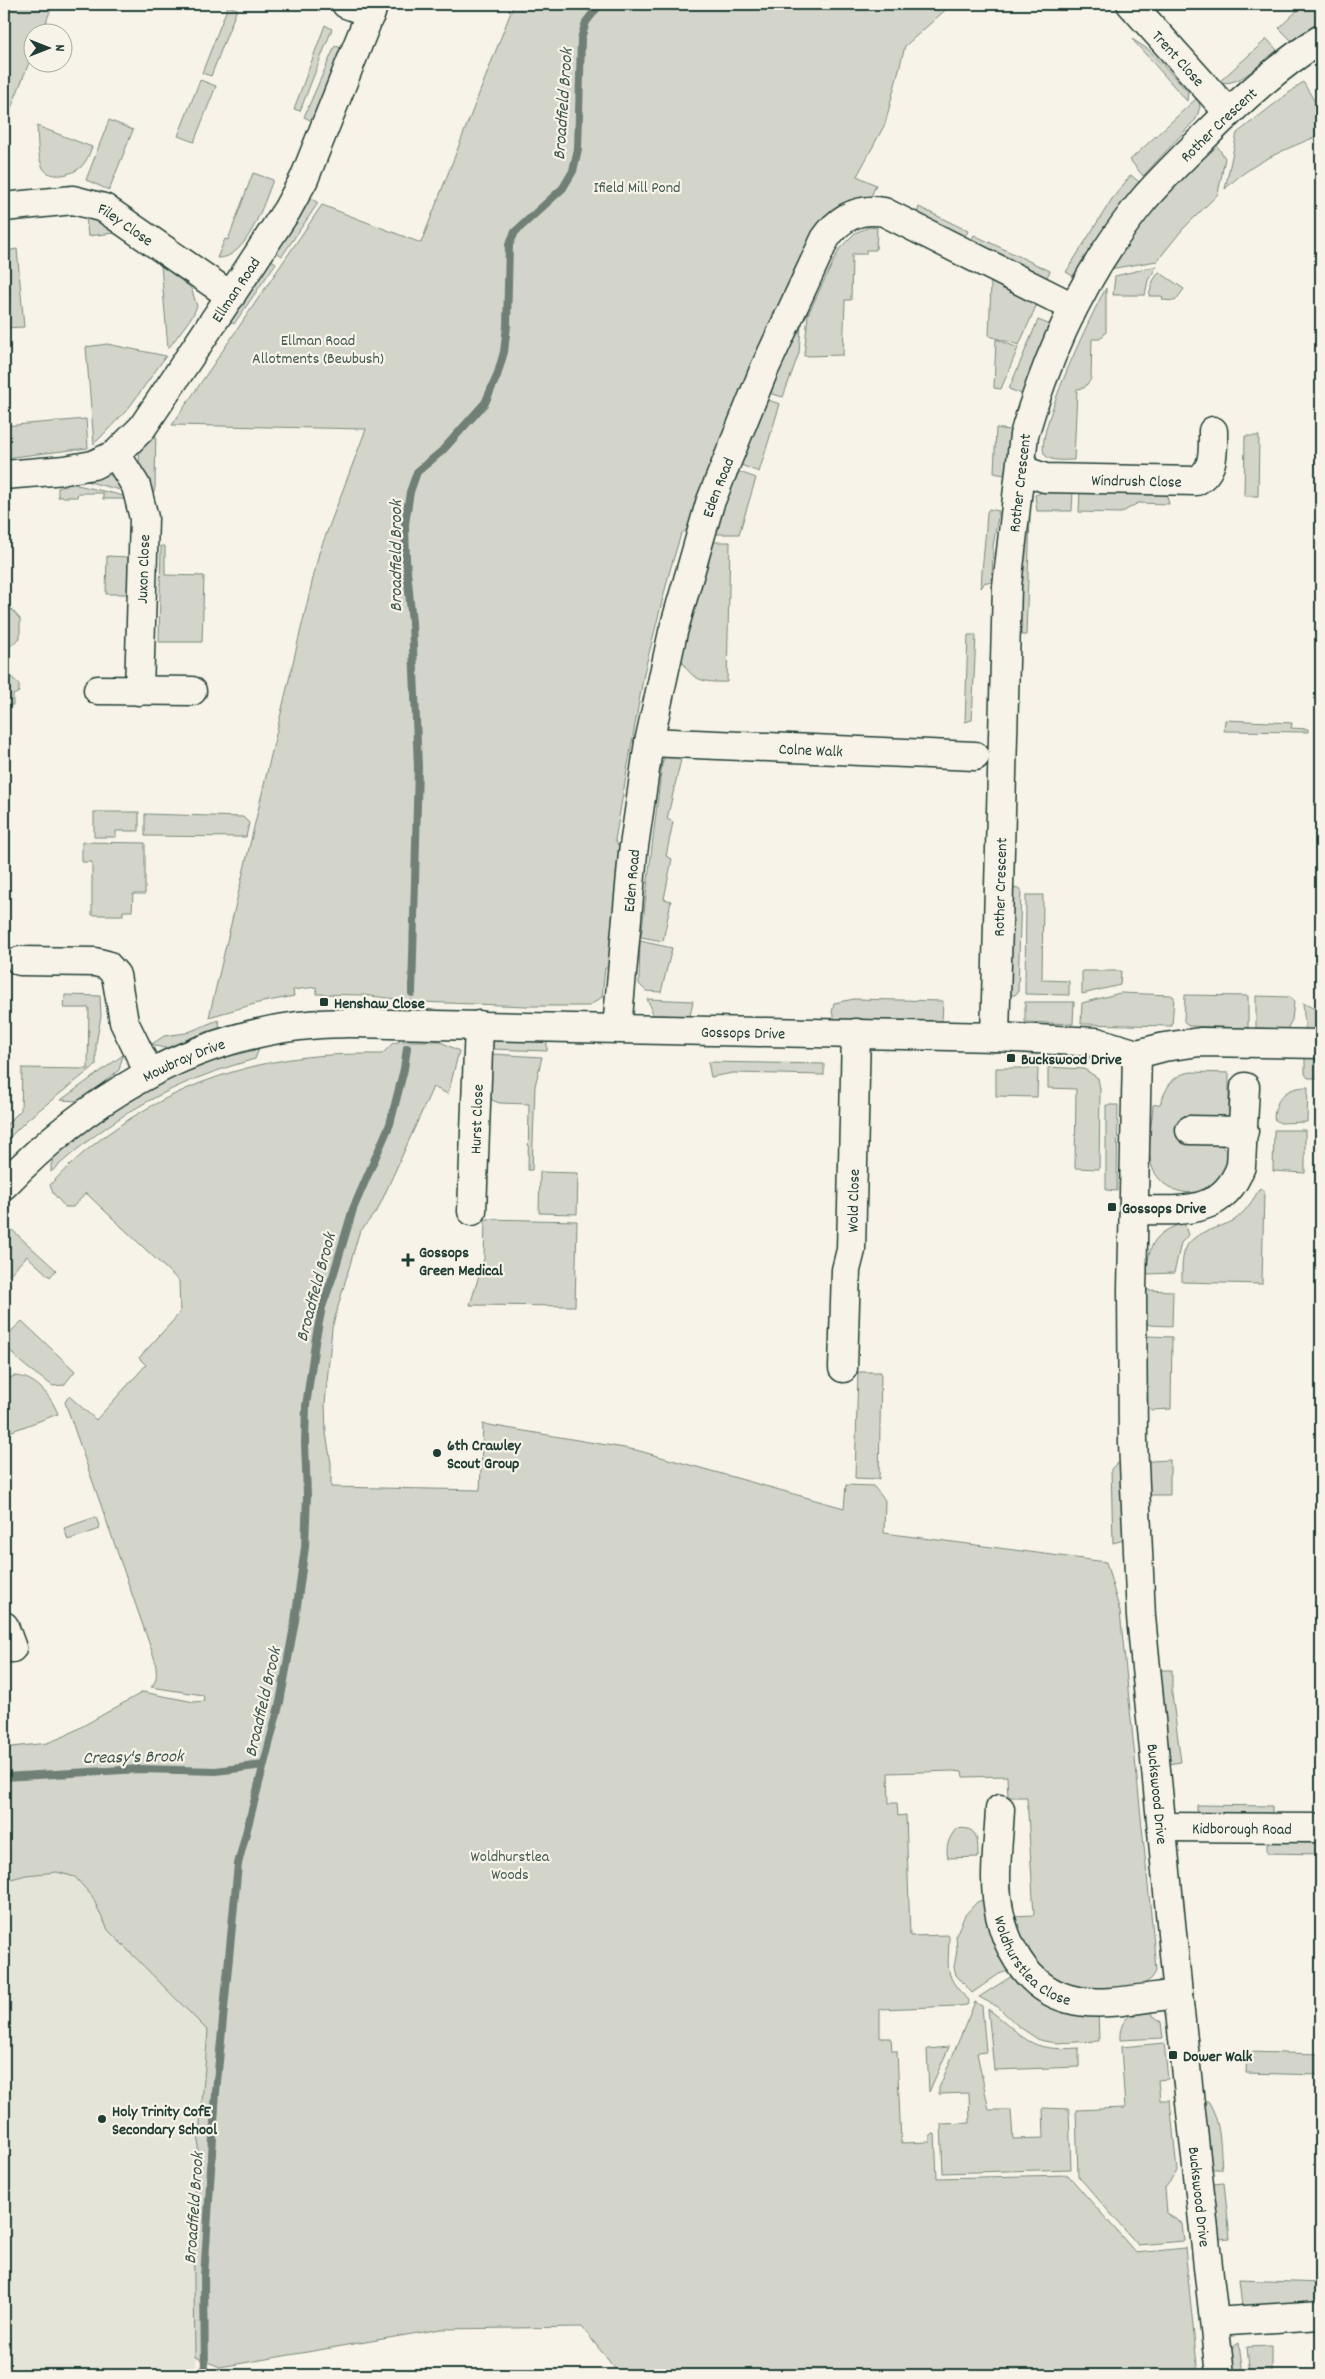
<svg xmlns="http://www.w3.org/2000/svg" width="1325" height="2379" font-family="Dekko,sans-serif">
  <style>
    .built { fill: #e5e4d9 }
    .green { fill: #d3d5ca; stroke: #79897f }
    .lines { fill: none; stroke-linecap: round; stroke-linejoin: round }
    .stream { stroke: #6f8077; stroke-width: 8 }
    .minor-casing { stroke: #1f3d34; stroke-width: 31 }
    .minor { stroke: #f7f3e8; stroke-width: 28 }
    .poi-dot { fill: #1f3d34; stroke: #f7f3e8; stroke-width: 2 }
    .labels { text-anchor: middle; stroke-width: 4.5; stroke-linejoin: round; paint-order: stroke }
    .street-label { font-size: 16px; fill: #1f3d34; stroke: #f7f3e8 }
    .park-label { font-size: 16px; fill: #435b52; stroke: #f7f3e8 }
    .poi-label { font-size: 16px; font-weight: bold; fill: #1f3d34; stroke: #f7f3e8; text-anchor: start }
    .water-label { font-size: 18px; font-style: italic; fill: #405950; stroke: #f7f3e8 }
  </style>
  <rect width="100%" height="100%" fill="#f7f3e8"/>
  <filter id="ink" filterUnits="userSpaceOnUse"><feTurbulence type="fractalNoise" baseFrequency=".02" numOctaves="2"/><feDisplacementMap in="SourceGraphic" scale="10" xChannelSelector="R" yChannelSelector="G"/><feConvolveMatrix kernelMatrix="1 2 1 2 8 2 1 2 1" color-interpolation-filters="sRGB"/></filter>
  <g filter="url(#ink)">
    <polygon class="built" points="57,1872 75,1876 92,1896 108,1930 208,2031 193,2208 196,2375 4,2375 4,1881 26,1875"/>
    <g class="green">
      <polygon points="4,4 53,4 42,32 32,32 32,55 11,108 4,110"/>
      <polygon points="514,4 952,4 905,46 885,124 857,176 876,185 869,201 854,203 696,521 681,534 670,570 644,673 615,840 623,854 613,968 605,968 602,997 589,1006 527,1006 420,1002 363,995 317,994 316,987 293,990 294,996 258,1003 209,1017 319,553 366,429 172,425 322,205 421,243"/>
      <polygon points="1304,4 1315,4 1321,11 1321,22 1292,41 1279,28"/>
      <polygon points="228,6 237,9 211,76 202,73"/>
      <polygon points="325,25 332,29 300,111 294,109"/>
      <polygon points="1132,39 1149,50 1188,92 1187,101"/>
      <path d="M1267 39 1277 50C1264 60 1236 90 1220 81Z"/>
      <polygon points="335,46 340,47 341,54 314,122 304,117"/>
      <polygon points="200,80 216,86 194,142 178,136"/>
      <path d="M1303 82 1321 112V135C1287 148 1251 163 1225 189L1237 133Z"/>
      <polygon points="1198,97 1200,107 1196,119 1143,176 1130,160"/>
      <polygon points="109,120 133,130 109,190 86,180"/>
      <path d="M37 126 92 147C89 154 87 161 81 167 72 175 50 180 43 168 37 156 38 139 37 126Z"/>
      <polygon points="1214,141 1225,158 1218,194 1182,230 1157,261 1109,269 1158,197"/>
      <path d="M253 173 273 180C264 202 247 260 217 258L225 239 228 240Z"/>
      <polygon points="1131,175 1139,182 1120,205 1076,278 1066,272 1112,199"/>
      <polygon points="309,197 318,203 282,256 273,250"/>
      <polygon points="919,207 968,231 963,240 916,216"/>
      <polygon points="91,213 123,232 88,236 86,217"/>
      <polygon points="869,227 877,228 876,250 866,250 866,254 852,254 851,300 845,300 843,355 804,356 808,314 840,248 855,233"/>
      <polygon points="974,235 1050,271 1045,281 970,243"/>
      <path d="M17 249 24 327 4 328C4 323 2 313 4 308 7 302 7 308 9 301 14 281 0 274 7 251Z"/>
      <polygon points="268,258 276,263 234,324 226,319"/>
      <polygon points="161,265 191,288 197,306 193,315 168,349"/>
      <polygon points="1157,266 1148,280 1145,295 1113,295 1115,276"/>
      <polygon points="1159,272 1184,289 1175,301 1163,300 1162,296 1149,296 1153,281"/>
      <polygon points="991,282 1037,304 1019,345 989,336"/>
      <path d="M1106 288V332L1100 339H1092L1091 379 1084 388 1077 389 1074 460C1066 460 1050 462 1045 455 1032 438 1094 308 1106 288Z"/>
      <polygon points="802,312 799,353 783,397 765,392"/>
      <polygon points="1038,320 1053,326 1024,395 1009,389"/>
      <polygon points="996,339 1018,348 1001,389 994,388"/>
      <polygon points="107,344 166,356 128,409 94,444 86,347"/>
      <polygon points="762,398 780,404 759,472 736,463"/>
      <polygon points="86,419 88,448 4,458 4,426"/>
      <path d="M156 424 155 488 153 495C149 490 147 483 144 477 134 453 141 442 156 424Z"/>
      <polygon points="996,428 1015,431 1004,475 994,473"/>
      <polygon points="1245,436 1259,436 1258,496 1244,496"/>
      <polygon points="734,470 756,478 739,534 715,534"/>
      <polygon points="106,474 117,478 128,492 74,478"/>
      <polygon points="69,483 124,496 124,499 103,499 103,493 78,493 77,497 58,497 58,488"/>
      <polygon points="1046,491 1073,491 1072,511 1037,511 1035,495"/>
      <polygon points="1080,491 1166,493 1169,504 1138,503 1121,513 1079,512"/>
      <path d="M989 509 999 511 993 546 992 583 985 582 981 588C982 562 986 538 987 512Z"/>
      <polygon points="1023,517 1030,518 1026,635 1017,635"/>
      <path d="M710 542H730L727 682C699 683 689 679 678 652Z"/>
      <polygon points="161,546 165,546 165,575 204,576 202,642 159,642"/>
      <polygon points="107,556 129,557 128,594 106,594"/>
      <polygon points="4,601 20,619 20,638 4,651"/>
      <polygon points="968,635 976,635 972,720 965,722"/>
      <polygon points="4,671 19,684 19,692 13,695 13,705 4,705"/>
      <polygon points="1225,720 1292,723 1291,728 1308,729 1308,732 1224,731"/>
      <polygon points="683,751 667,819 673,822 666,856 672,859 664,899 671,901 663,941 641,937 662,764 665,755"/>
      <polygon points="94,812 139,812 139,831 116,831 116,837 94,837"/>
      <polygon points="145,814 243,817 249,823 246,837 145,836"/>
      <polygon points="82,842 145,843 145,894 133,894 132,911 123,911 123,915 92,915 92,862 82,862"/>
      <polygon points="1010,888 1021,889 1018,992 1015,995 1008,995"/>
      <polygon points="1026,895 1043,895 1042,980 1069,981 1069,995 1025,994"/>
      <polygon points="640,941 672,948 661,992 646,991 639,984"/>
      <polygon points="1082,971 1121,971 1120,985 1082,994"/>
      <polygon points="1120,993 1171,995 1174,997 1172,1026 1081,1024 1082,1003"/>
      <polygon points="65,995 100,996 101,1016 96,1044 96,1065 29,1118 4,1143 4,1127 21,1110 22,1068 88,1069 89,1008 64,1008"/>
      <polygon points="1185,995 1248,996 1248,1028 1188,1026 1184,1021"/>
      <polygon points="1256,996 1290,997 1294,1002 1292,1020 1287,1029 1256,1028"/>
      <polygon points="647,999 693,1001 690,1016 652,1015 652,1009"/>
      <polygon points="854,999 943,1001 942,1021 835,1019 832,1013 834,1003"/>
      <polygon points="1025,1002 1074,1002 1073,1024 1025,1022"/>
      <polygon points="1303,1003 1321,1012 1321,1030 1307,1030 1305,1027"/>
      <path d="M218 1020 221 1030C200 1038 173 1056 152 1044L164 1036 186 1033Z"/>
      <polygon points="496,1037 547,1038 547,1051 491,1049 492,1041"/>
      <path d="M403 1041H439L459 1051 448 1094 433 1087 378 1209 359 1233 332 1328 325 1404 326 1433 331 1463V1487L480 1490 483 1424 636 1450 844 1508 846 1485 873 1486 885 1500 884 1533 1106 1562 1120 1612 1153 1934 1156 1971C1153 1978 1149 1982 1142 1984 1124 1991 1066 1991 1051 1978 1028 1958 1024 1944 1013 1916L1034 1915 1027 1797H1008L1007 1776 963 1777 962 1772 954 1771 888 1773 889 1803H897L898 1816 906 1815 910 1936 949 1935C949 1967 942 1976 969 2000L967 2005 958 2006 880 2009V2038H891L892 2051H897L901 2143 930 2142V2135L935 2134 937 2178 1068 2175 1136 2253 1185 2248 1198 2375H620L582 2327 441 2329 220 2367 195 2357 193 2208 208 2031 108 1930 92 1896 75 1877 57 1872 26 1875 4 1881V1748L47 1743 65 1736 143 1692 194 1702 204 1701 203 1695 151 1687C159 1680 156 1670 155 1660L65 1402 69 1396 96 1420 146 1365 139 1358 180 1313 179 1281 86 1193 73 1207H65L53 1193 50 1185C117 1113 208 1068 306 1057 331 1054 357 1054 382 1054L393 1043Z"/>
      <path d="M259 1049 255 1059C172 1082 115 1114 51 1172V1165L55 1155 100 1118 159 1082 223 1058Z"/>
      <polygon points="1025,1051 1085,1055 1090,1057 1088,1062 1024,1061"/>
      <polygon points="492,1054 542,1057 535,1086 532,1170 528,1170 529,1104 499,1103 492,1100 490,1096"/>
      <polygon points="123,1055 119,1070 80,1101 61,1100"/>
      <polygon points="1305,1058 1321,1058 1321,1078 1308,1078 1305,1074"/>
      <polygon points="708,1062 824,1064 824,1075 733,1073 711,1077"/>
      <polygon points="1048,1067 1084,1069 1098,1078 1100,1089 1099,1169 1075,1168 1076,1089 1048,1088"/>
      <polygon points="996,1068 1038,1068 1037,1097 996,1096"/>
      <path d="M1192 1072 1229 1073V1116H1184V1143L1220 1144 1228 1153 1229 1159C1226 1166 1222 1178 1217 1183 1194 1203 1155 1191 1150 1159 1148 1142 1152 1122 1153 1105L1160 1104C1167 1087 1172 1074 1192 1072Z"/>
      <path d="M1308 1087 1307 1122 1280 1123 1274 1119C1275 1098 1286 1087 1308 1087Z"/>
      <polygon points="1106,1105 1118,1105 1117,1191 1106,1190"/>
      <polygon points="1274,1130 1305,1130 1305,1173 1273,1171"/>
      <polygon points="540,1172 578,1173 577,1214 539,1213"/>
      <path d="M1260 1188 1264 1190 1262 1284 1182 1282C1182 1270 1181 1255 1188 1244 1198 1231 1219 1228 1233 1221 1245 1213 1253 1200 1260 1188Z"/>
      <polygon points="485,1219 577,1221 575,1306 470,1305 484,1259"/>
      <path d="M1184 1223 1188 1235 1181 1243 1174 1273 1147 1274C1148 1244 1155 1232 1184 1223Z"/>
      <polygon points="10,1228 56,1270 50,1277 27,1256 4,1280 4,1235"/>
      <polygon points="1145,1290 1173,1291 1172,1326 1150,1325 1145,1322"/>
      <path d="M22 1321 75 1371 64 1385 53 1386C41 1377 0 1353 8 1336 11 1330 17 1326 22 1321Z"/>
      <polygon points="1148,1336 1172,1337 1171,1409 1151,1410 1148,1406 1146,1339"/>
      <polygon points="858,1372 881,1372 879,1479 855,1478"/>
      <path d="M14 1376C35 1376 51 1396 58 1414L4 1434V1381Z"/>
      <polygon points="1170,1460 1170,1495 1151,1495 1149,1493 1148,1463 1151,1461"/>
      <polygon points="1117,1463 1121,1463 1124,1540 1113,1543 1111,1469"/>
      <polygon points="96,1517 100,1529 68,1540 64,1528"/>
      <polygon points="1160,1670 1172,1670 1172,1694 1181,1762 1168,1764"/>
      <polygon points="1197,1805 1272,1806 1272,1818 1197,1815"/>
      <path d="M956 1829C978 1825 978 1840 978 1857L948 1858C945 1848 949 1837 956 1829Z"/>
      <polygon points="1267,1842 1321,1843 1321,1854 1267,1853"/>
      <polygon points="985,1899 1010,1970 999,1974 972,1993 956,1975 954,1967 957,1950 956,1935 965,1915 977,1902"/>
      <polygon points="1012,1976 1033,1997 1047,2004 1098,2012 1099,2041 1055,2043 1039,2040 1018,2026 998,2007 979,1997"/>
      <polygon points="975,2002 982,2006 986,2052 977,2053 989,2110 1011,2110 1013,2139 1044,2138 1043,2108 1069,2109 1071,2169 943,2173 941,2124 970,2123 969,2093 939,2094 939,2088"/>
      <path d="M988 2009C1027 2037 1025 2052 1079 2048V2067L994 2070Z"/>
      <path d="M1141 2011 1149 2012 1161 2022 1163 2038 1120 2040C1119 2025 1126 2014 1141 2011Z"/>
      <polygon points="1164,2043 1168,2079 1158,2080 1160,2100 1170,2100 1177,2171 1165,2187 1167,2214 1182,2223 1184,2241 1138,2245 1078,2176 1076,2110 1125,2108 1121,2047"/>
      <polygon points="949,2047 929,2092 927,2049"/>
      <polygon points="1247,2052 1321,2054 1321,2075 1246,2073"/>
      <path d="M1204 2101H1208C1221 2121 1220 2145 1222 2169H1212Z"/>
      <polygon points="1224,2183 1230,2238 1218,2239 1213,2184"/>
      <polygon points="1239,2280 1321,2283 1321,2304 1242,2307"/>
      <polygon points="1239,2343 1243,2375 1232,2375 1231,2348"/>
      <polygon points="1272,2346 1272,2375 1250,2375 1247,2347"/>
    </g>
    <g class="lines">
      <g class="stream">
        <polyline points="412,993 418,767 412,623 406,560 405,524 410,492 417,472 442,451 485,403 497,376 504,352 507,326 509,245 515,232 563,188 573,171 578,149 581,39 586,22 600,4"/>
        <polyline points="4,1777 140,1769 216,1771 263,1765"/>
        <polyline points="205,2375 204,2277 216,2092 238,1864 280,1702 295,1621 305,1547 307,1495 305,1443 306,1406 315,1343 322,1307 333,1276 353,1209 390,1124 404,1069 407,1048"/>
      </g>
      <g class="minor-casing">
        <g id="minor">
          <polyline points="346,4 371,13"/>
          <path id="s1" d="M1131 4 1228 112"/>
          <path id="s2" d="M4 207 73 200 104 208 231 296"/>
          <polyline points="116,454 136,486 144,518 139,691"/>
          <path id="s3" d="M1022 470 1045 478 1196 481C1215 471 1213 451 1213 431"/>
          <path id="s4" d="M4 475 65 470 93 465 116 454 142 428 249 268 287 210 304 179 374 4"/>
          <polyline points="98,690 192,691"/>
          <path id="s5" d="M649 742 975 756"/>
          <polyline points="20,961 95,962 107,965 116,975 124,1022 149,1073"/>
          <path id="s6" d="M617 1028 633 853 649 742 673 632 710 503 764 370 825 239C840 217 858 208 884 212L1073 307"/>
          <path id="s7" d="M995 1037 1007 586 1024 435C1049 350 1087 268 1144 199 1163 177 1184 157 1205 136 1241 100 1278 66 1321 39"/>
          <path id="s8" d="M1137 1054 1132 1289 1133 1442 1141 1617 1178 1994 1220 2375"/>
          <polyline points="1190,1130 1244,1131"/>
          <path id="s9" d="M4 1185C83 1103 183 1040 299 1026 329 1022 359 1023 390 1024L995 1037 1097 1042 1137 1054 1164 1047 1200 1042 1321 1044"/>
          <path d="M1134 1210C1178 1210 1223 1217 1241 1166L1245 1087"/>
          <path id="s10" d="M472 1211 479 1025"/>
          <path id="s11" d="M843 1368 846 1270 851 1250 856 1033"/>
          <polyline points="4,1626 12,1648"/>
          <path id="s12" d="M1000 1809C999 1832 996 1855 996 1878 996 1926 1017 1985 1069 1999 1100 2008 1147 1997 1178 1994"/>
          <path id="s13" d="M1162 1827 1321 1828"/>
          <polyline points="1215,2322 1321,2315"/>
        </g>
      </g>
      <use href="#minor" class="minor"/>
    </g>
  </g>
  <g class="poi-dot">
    <rect x="319" y="997" width="10" height="10" rx="2.5"/>
    <rect x="1006" y="1053" width="10" height="10" rx="2.5"/>
    <rect x="1107" y="1202" width="10" height="10" rx="2.5"/>
    <path d="M405.5 1252.5h5v5h5v5h-5v5h-5v-5h-5v-5h5z"/>
    <circle cx="437" cy="1453" r="5"/>
    <rect x="1168" y="2050" width="10" height="10" rx="2.5"/>
    <circle cx="102" cy="2119" r="5"/>
  </g>
  <g class="labels">
    <g class="street-label">
      <text dy="6" stroke="none"><textPath href="#s1" startOffset="72">Trent Close</textPath></text>
      <text dy="6" stroke="none"><textPath href="#s7" startOffset="975">Rother Crescent</textPath></text>
      <text dy="6" stroke="none"><textPath href="#s2" startOffset="128">Filey Close</textPath></text>
      <text dy="6" stroke="none"><textPath href="#s4" startOffset="319">Ellman Road</textPath></text>
      <text dy="6" stroke="none"><textPath href="#s3" startOffset="116">Windrush Close</textPath></text>
      <text dy="6" stroke="none"><textPath href="#s7" startOffset="555">Rother Crescent</textPath></text>
      <text dy="6" stroke="none"><textPath href="#s6" startOffset="552">Eden Road</textPath></text>
      <text transform="translate(142 569) rotate(-88)" y="6">Juxon Close</text>
      <text dy="6" stroke="none"><textPath href="#s5" startOffset="162">Colne Walk</textPath></text>
      <text dy="6" stroke="none"><textPath href="#s6" startOffset="148">Eden Road</textPath></text>
      <text dy="6" stroke="none"><textPath href="#s7" startOffset="150">Rother Crescent</textPath></text>
      <text dy="6" stroke="none"><textPath href="#s9" startOffset="786">Gossops Drive</textPath></text>
      <text dy="6" stroke="none"><textPath href="#s9" startOffset="221">Mowbray Drive</textPath></text>
      <text dy="6" stroke="none"><textPath href="#s10" startOffset="92">Hurst Close</textPath></text>
      <text dy="6" stroke="none"><textPath href="#s11" startOffset="168">Wold Close</textPath></text>
      <text dy="6" stroke="none"><textPath href="#s8" startOffset="741">Buckswood Drive</textPath></text>
      <text dy="6" stroke="none"><textPath href="#s13" startOffset="80">Kidborough Road</textPath></text>
      <text dy="6" stroke="none"><textPath href="#s12" startOffset="165">Woldhurstlea Close</textPath></text>
      <text dy="6" stroke="none"><textPath href="#s8" startOffset="1146">Buckswood Drive</textPath></text>
    </g>
    <g class="park-label">
      <text x="637" y="192">Ifield Mill Pond</text>
      <text x="318" y="345">Ellman Road<tspan x="318" dy="18">Allotments (Bewbush)</tspan></text>
      <text x="510" y="1861">Woldhurstlea<tspan x="510" dy="18">Woods</tspan></text>
    </g>
    <g class="poi-label">
      <text x="334" y="1008">Henshaw Close</text>
      <text x="1021" y="1064">Buckswood Drive</text>
      <text x="1122" y="1213">Gossops Drive</text>
      <text x="419" y="1257">Gossops<tspan x="419" dy="18">Green Medical</tspan></text>
      <text x="447" y="1450">6th Crawley<tspan x="447" dy="18">Scout Group</tspan></text>
      <text x="1183" y="2061">Dower Walk</text>
      <text x="112" y="2116">Holy Trinity CofE<tspan x="112" dy="18">Secondary School</tspan></text>
    </g>
    <g class="water-label">
      <text transform="translate(562 104) rotate(-86)" y="6">Broadfield Brook</text>
      <text transform="translate(395 556) rotate(-90)" y="6">Broadfield Brook</text>
      <text transform="translate(315 1287) rotate(-75)" y="6">Broadfield Brook</text>
      <text transform="translate(262 1702) rotate(-77)" y="6">Broadfield Brook</text>
      <text transform="translate(133 1756) rotate(-1)" y="6">Creasy's Brook</text>
      <text transform="translate(193 2208) rotate(-86)" y="6">Broadfield Brook</text>
    </g>
  </g>
  <rect width="1325" height="2379" fill="none" stroke="#f7f3e8" stroke-width="20"/>
  <rect x="10" y="10" width="1305" height="2359" fill="none" stroke="#1f3d34" stroke-width="2" filter="url(#ink)"/>
  <g transform="translate(48 48) rotate(90)"><circle r="24" fill="#f7f3e8" stroke="#a1aaa0"/>
  <path d="M0-4L9 19L0 12L-9 19Z" fill="#1f3d34"/>
  <text y="-8" font-size="14" font-weight="bold" text-anchor="middle" fill="#1f3d34">N</text>
  </g>
</svg>
